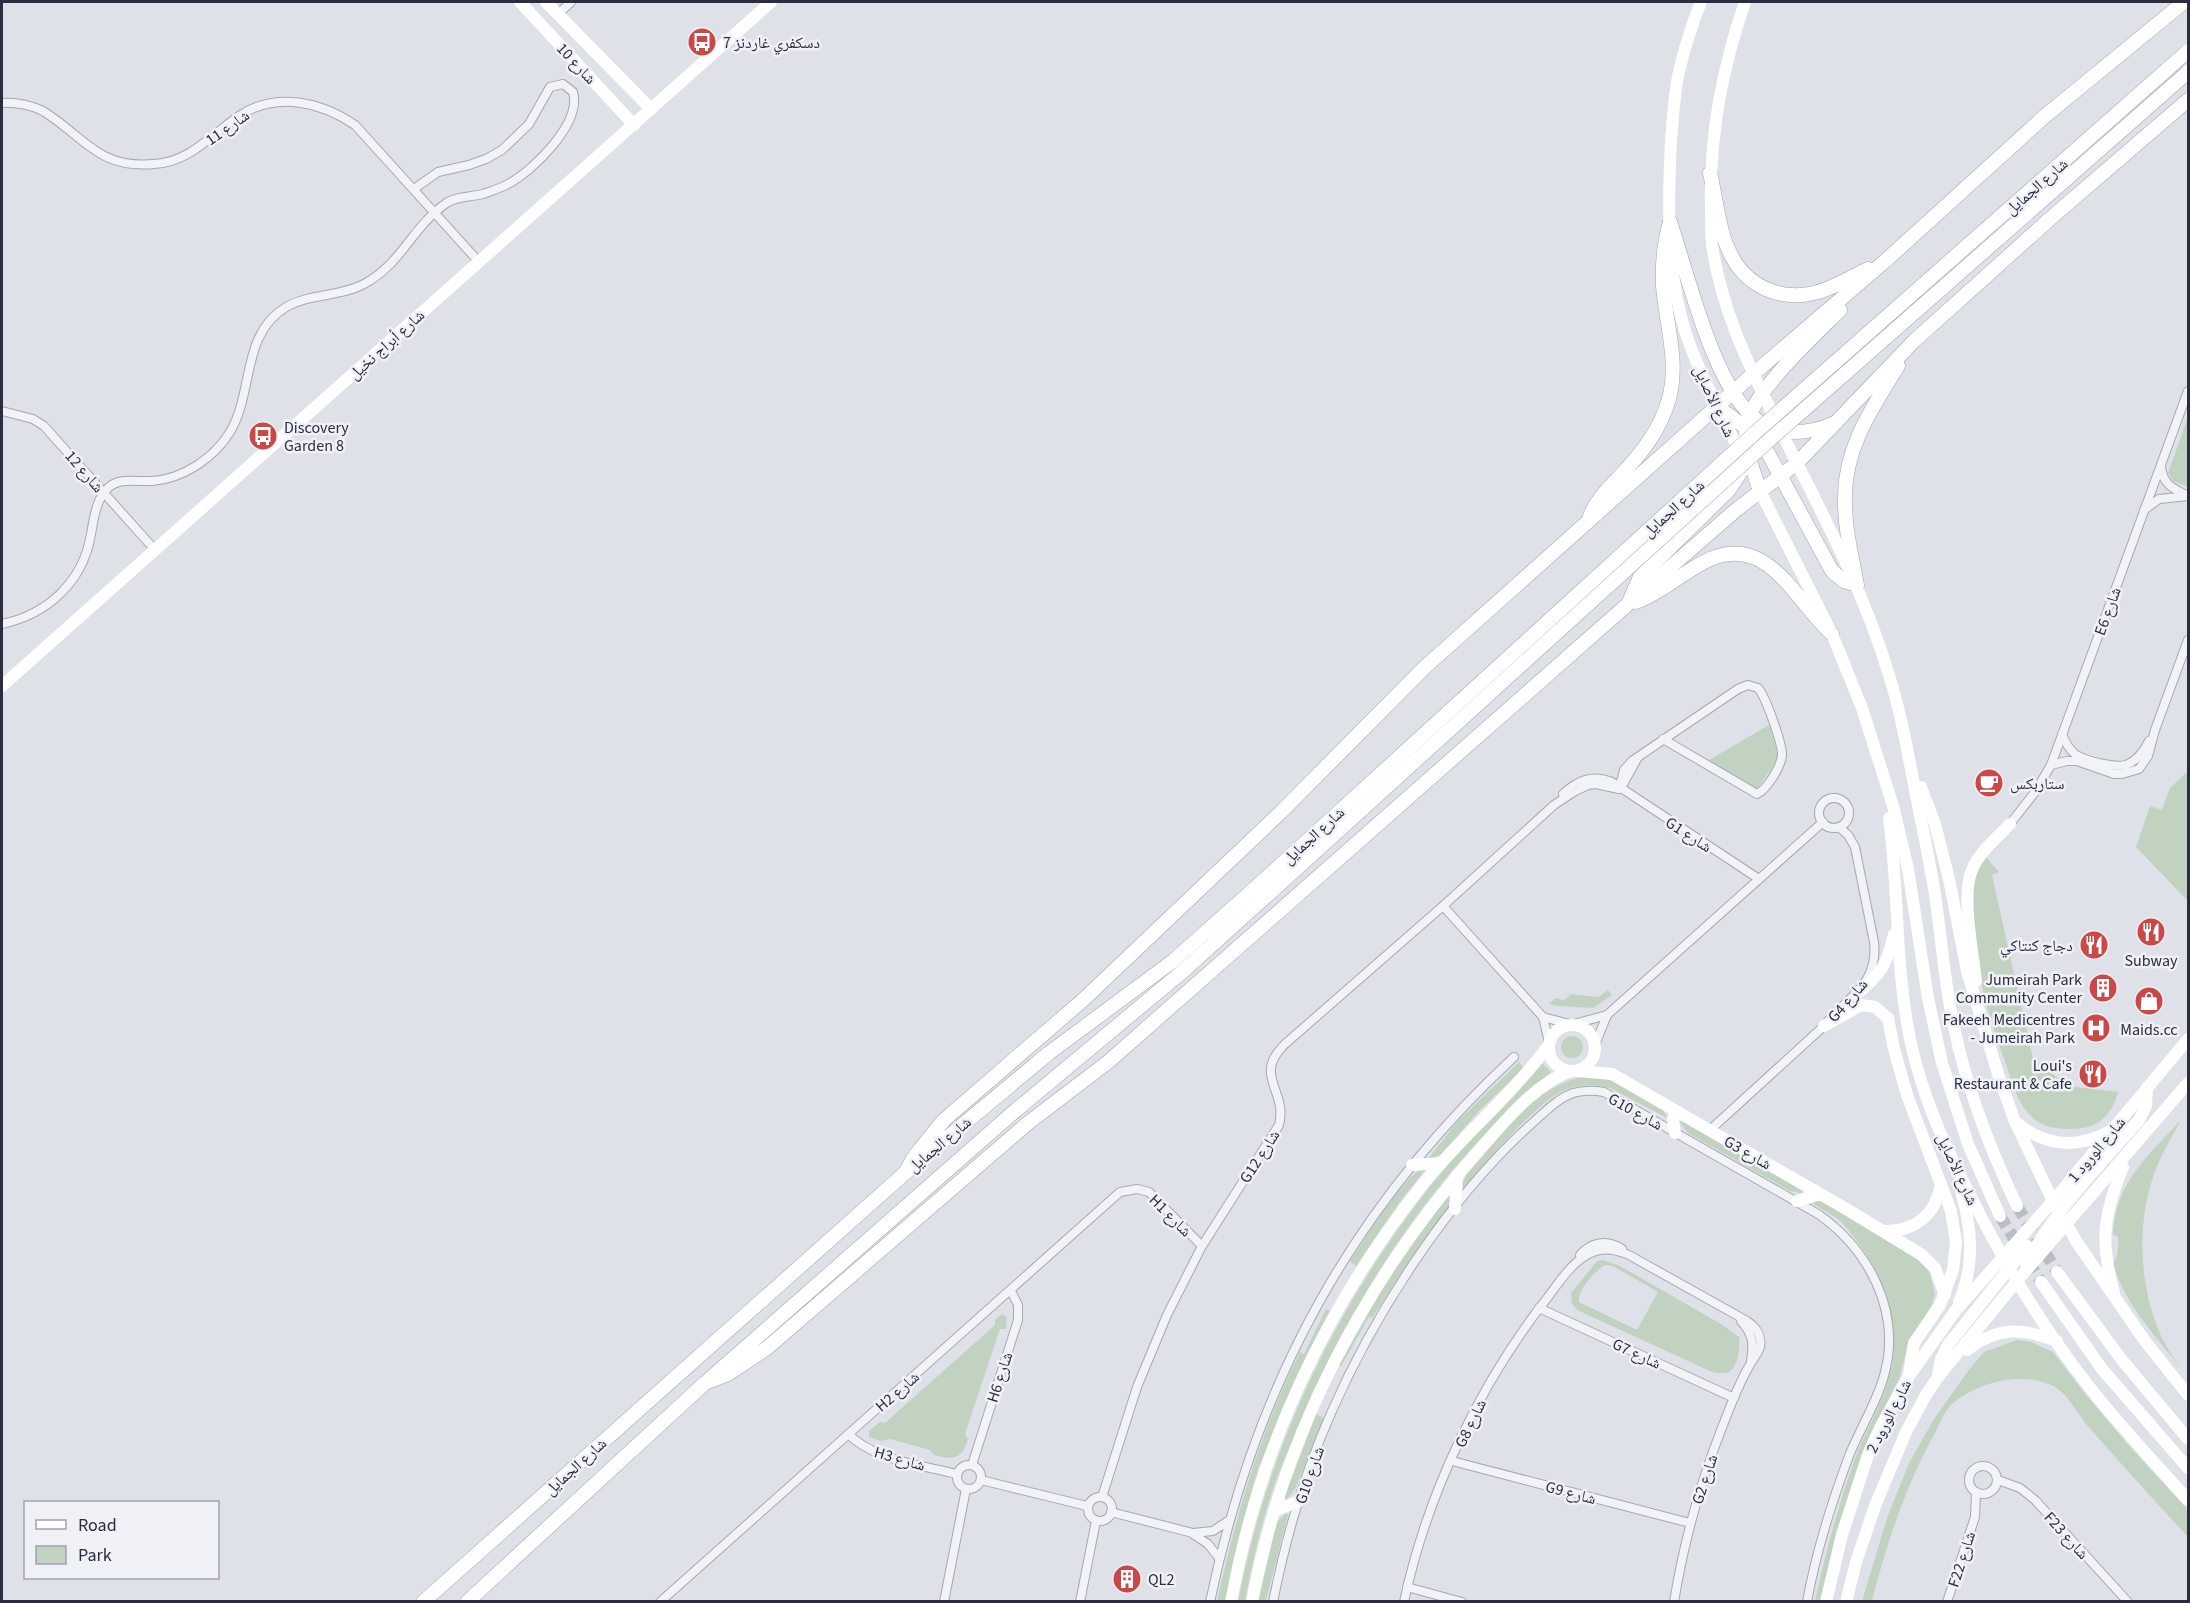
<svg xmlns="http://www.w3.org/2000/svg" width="2190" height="1603" font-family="'Source Sans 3','Noto Naskh Arabic',sans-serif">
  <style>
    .green { fill: #c2d2c1; fill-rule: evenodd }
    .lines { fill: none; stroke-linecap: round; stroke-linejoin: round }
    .secondary-tunnel { stroke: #bbbdc6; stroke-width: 12; stroke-dasharray: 12 6; stroke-linecap: butt }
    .street-casing { stroke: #a5a7b2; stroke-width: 10 }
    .primary-casing { stroke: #9fa4b3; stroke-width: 15 }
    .street { stroke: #f2f3f7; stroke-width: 8 }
    .secondary { stroke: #fff; stroke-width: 12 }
    .primary { stroke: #fff; stroke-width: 14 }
    .primary-bridge-casing { stroke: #9fa4b3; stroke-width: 15; stroke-linecap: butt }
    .primary-bridge { stroke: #fff; stroke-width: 14 }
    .labels { text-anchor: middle; stroke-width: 5; stroke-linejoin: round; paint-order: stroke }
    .poi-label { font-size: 16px; fill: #292d3f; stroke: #eff1f6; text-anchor: start }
    .street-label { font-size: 16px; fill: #292d3f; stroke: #eff1f6 }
  </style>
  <rect width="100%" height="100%" fill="#dfe1e8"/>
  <g class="green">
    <polygon points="2188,417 2188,487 2173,481 2168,473"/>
    <path d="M1769 725C1781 762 1781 755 1759 786L1755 789 1707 761Z"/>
    <polygon points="2188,771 2188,901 2136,847 2150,806 2162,810 2170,788"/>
    <path d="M1986 857 1999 872 1992 875 2033 1059 2068 1086 2118 1092C2114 1109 2102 1126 2082 1128 2066 1130 2043 1130 2031 1116 2016 1101 2011 1078 2004 1059 1987 1011 1976 973 1973 922 1972 899 1970 875 1986 857Z"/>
    <polygon points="1608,990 1612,995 1593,1008 1557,1006 1549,1004 1555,998 1564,1000 1571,994 1599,997"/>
    <circle cx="1572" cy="1047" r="11"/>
    <polygon points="1519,1062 1524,1068 1479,1111 1441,1155 1427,1160 1458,1121"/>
    <path d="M1542 1063 1551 1072C1479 1131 1409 1217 1363 1298 1351 1319 1341 1342 1330 1363 1311 1402 1290 1442 1275 1483 1262 1521 1252 1562 1245 1601L1238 1602C1267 1453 1327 1323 1418 1202 1455 1153 1500 1108 1542 1063Z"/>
    <path d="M1587 1076 1613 1080 1663 1110 1667 1118 1610 1088C1595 1084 1579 1084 1564 1090 1534 1105 1486 1162 1464 1189L1462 1185 1467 1173C1500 1137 1534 1084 1587 1076Z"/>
    <polygon points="1681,1120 1803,1191 1801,1193 1790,1191 1688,1133 1680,1122"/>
    <path d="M2181 1120C2171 1138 2161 1155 2154 1174 2136 1227 2139 1287 2162 1338 2167 1349 2175 1359 2182 1369 2156 1337 2125 1304 2113 1264 2118 1255 2119 1248 2118 1237L2113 1234C2116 1181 2148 1156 2181 1120Z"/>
    <path d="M1422 1169H1426L1401 1200 1356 1266 1350 1261C1363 1243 1404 1175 1422 1169Z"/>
    <polygon points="1449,1193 1452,1194 1449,1207 1407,1264 1372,1318 1369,1317 1341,1366 1339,1365 1392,1272"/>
    <path d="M1816 1201H1822L1844 1214 1917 1259 1930 1273 1935 1295 1930 1309 1909 1342 1899 1379 1861 1456 1836 1533 1821 1602 1815 1601C1825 1554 1838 1507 1854 1461 1864 1434 1880 1409 1888 1381 1903 1334 1888 1282 1859 1244 1853 1236 1846 1226 1838 1219 1831 1214 1823 1210 1815 1205L1813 1202Z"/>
    <path d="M1603 1260 1620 1266 1721 1324 1739 1337C1740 1347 1739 1368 1727 1373 1722 1374 1717 1372 1712 1372L1577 1310 1572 1304 1571 1293 1597 1261ZM1605 1265 1613 1266 1658 1292 1637 1330 1579 1302C1577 1290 1594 1272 1605 1265Z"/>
    <path d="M1326 1309 1330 1311 1301 1367 1258 1469 1239 1536 1226 1601 1217 1602C1236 1515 1260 1432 1300 1352L1304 1354Z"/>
    <path d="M1002 1314 1007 1317 1006 1329H1000L965 1434 968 1439C962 1460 953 1460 934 1455L930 1450 890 1439 881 1441 869 1437V1431L880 1422 885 1423 995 1325V1320Z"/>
    <path d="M2017 1340 2031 1342 2053 1352 2086 1395 2130 1447 2188 1510V1537C2154 1500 2120 1463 2087 1425 2076 1412 2067 1392 2051 1385 2019 1371 1977 1383 1952 1404 1945 1410 1940 1423 1936 1431 1906 1485 1887 1542 1872 1601H1862L1887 1518 1909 1463 1934 1419 1968 1371 1984 1352Z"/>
    <polygon points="1316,1414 1324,1418 1296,1487 1286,1501 1285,1496"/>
    <polygon points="1286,1513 1288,1515 1266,1601 1258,1602 1277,1522"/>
  </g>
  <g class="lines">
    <g class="secondary-tunnel">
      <polyline points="2017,1206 2057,1272"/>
      <polyline points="2000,1216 2041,1282"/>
    </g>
    <g class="street-casing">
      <g id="street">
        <polyline points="558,14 571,2"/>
        <path d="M2 103C15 102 34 105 46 113 85 138 99 169 154 164 190 162 211 135 239 116 276 91 321 102 355 125L479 262"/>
        <polyline points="2,411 33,419 44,426 155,550"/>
        <path d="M2161 467C2163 484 2172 488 2186 495"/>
        <polyline points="2144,510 2159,499 2188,496"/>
        <path d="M2 624C48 614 83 582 91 534 94 518 96 499 108 488 119 477 138 482 152 481 183 479 214 458 230 432 254 392 241 334 286 307 311 293 340 297 364 284 403 263 412 226 448 202 458 196 471 197 483 194 491 191 501 188 508 184 533 171 582 123 573 92L563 84 550 87 529 124 502 150 486 159 469 165 438 172 414 189"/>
        <path d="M2062 734C2065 742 2069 749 2075 754 2085 761 2114 768 2126 765 2137 761 2144 751 2149 741"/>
        <polyline points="2051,765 2067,761 2077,761 2114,774 2122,774 2139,769 2148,756 2155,730 2188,640"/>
        <polyline points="1622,786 1637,759"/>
        <path d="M1619 789 1624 770 1632 761 1738 689 1748 685 1758 688C1766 697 1782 743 1782 755 1781 767 1767 789 1757 794L1663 739"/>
        <path d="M1563 794C1578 780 1592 774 1612 782L1759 879"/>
        <circle cx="1834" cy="813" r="15"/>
        <polyline points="2010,824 2035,792 2051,765 2188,391"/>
        <polyline points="1443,906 1543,1017 1549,1042"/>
        <polyline points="1543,1017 1569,1024"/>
        <polyline points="1574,1024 1607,1015 1823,822"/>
        <polyline points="1595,1045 1607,1015"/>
        <path d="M1710 1130 1824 1026C1846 997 1879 986 1874 942L1855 847 1848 835 1839 827"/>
        <path d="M1580 1255C1591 1242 1607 1239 1622 1249"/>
        <polyline points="1539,1308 1734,1398"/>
        <path d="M1741 1321C1753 1334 1754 1344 1751 1361"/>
        <path d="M848 1434C876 1461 921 1465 957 1474"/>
        <polyline points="1452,1461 1690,1523"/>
        <circle cx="969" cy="1477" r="12"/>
        <polyline points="972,1465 1018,1320 1018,1305 1011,1291"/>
        <circle cx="1983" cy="1480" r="14"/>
        <polyline points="981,1480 1087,1506"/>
        <polyline points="1998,1480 2020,1488 2035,1500 2128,1602"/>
        <circle cx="1100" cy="1509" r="12"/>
        <path d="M1102 1497 1137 1387 1167 1315 1202 1246 1279 1125C1288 1090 1252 1076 1285 1044L1443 906 1554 805 1575 791 1588 785 1596 784 1619 789"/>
        <polyline points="1111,1512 1193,1533 1213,1531 1228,1521"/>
        <polyline points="1193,1534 1208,1544 1219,1558"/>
        <polyline points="1407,1587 1462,1602"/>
        <polyline points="660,1602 1120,1192 1137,1189 1149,1192 1202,1246"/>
        <polyline points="944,1602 966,1489"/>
        <polyline points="1080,1602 1096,1521"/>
        <path d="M1210 1602C1255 1385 1351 1208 1514 1057"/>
        <path d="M1273 1602C1286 1537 1305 1471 1332 1411 1376 1311 1448 1200 1529 1126 1542 1115 1556 1099 1573 1093 1583 1090 1593 1090 1604 1092L1818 1214C1868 1249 1901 1310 1885 1372 1878 1401 1860 1428 1849 1456 1831 1504 1816 1552 1807 1602"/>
        <path d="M1404 1602C1427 1494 1480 1383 1548 1297 1560 1281 1574 1259 1593 1252 1606 1247 1617 1250 1629 1255L1747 1321C1756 1327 1762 1336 1760 1347 1758 1354 1754 1357 1751 1363 1739 1382 1731 1405 1723 1425 1700 1483 1684 1541 1674 1602"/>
        <polyline points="1947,1602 1975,1517 1976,1492"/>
      </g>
    </g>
    <g class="primary-casing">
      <g id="primary">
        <path d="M1710 173C1716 198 1719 234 1732 257 1748 287 1781 301 1814 293 1832 289 1851 277 1868 269"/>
        <path d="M1670 222C1688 274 1714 390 1758 421 1779 436 1810 434 1832 424"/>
        <path d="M1717 406 1746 428 1768 453 1832 571 1844 581 1857 585C1852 558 1845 530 1845 502 1843 450 1872 408 1898 366"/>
        <path d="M1760 491C1754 472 1744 450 1746 428 1748 396 1816 334 1840 310"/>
        <path d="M1590 516C1596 500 1609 488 1620 476 1642 453 1660 430 1669 399 1679 361 1666 324 1663 286 1662 264 1664 243 1670 222"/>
        <polyline points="1629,602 1640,577 1728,491 1749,460"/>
        <path d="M1636 602C1661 593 1681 574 1704 562 1767 529 1795 601 1832 634"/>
        <polyline points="905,1173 914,1157 944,1120 1083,1000 1281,812 1425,667 1752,375 1884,262 2045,116 2184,2"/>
        <polyline points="705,1383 728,1374 767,1348 1028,1123 1108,1062 1628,604 1736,510 1797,463 1914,341 2052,217 2188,100"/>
        <polyline points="423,1602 905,1173 1049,1053 1173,961 1264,880"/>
        <polyline points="467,1602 705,1383 1016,1110 1182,972 1273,890"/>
      </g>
    </g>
    <use href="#street" class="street"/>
    <g class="secondary">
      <polyline points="520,2 634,125"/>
      <polyline points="546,2 651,109"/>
      <path d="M1701 2C1691 26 1684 50 1678 76 1674 97 1673 119 1671 140 1668 203 1666 270 1685 331 1699 374 1722 415 1742 456"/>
      <path d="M1745 2C1722 69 1709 136 1711 207 1711 219 1711 232 1712 245 1722 310 1746 359 1774 417 1815 501 1861 582 1888 672 1901 712 1908 754 1916 795 1923 831 1931 866 1936 902 1942 944 1945 986 1954 1027 1967 1090 1990 1149 2017 1206"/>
      <polyline points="1757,485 1832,634 1862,708 1893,806 1908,869 1928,998 1942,1063 1968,1144 2000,1216"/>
      <polyline points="2,686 771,2"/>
      <polyline points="1921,787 1935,824 1949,879 1967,971 1998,1074 2015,1122 2053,1201 2078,1244 2145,1341 2188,1395"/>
      <path d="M1889 818C1899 891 1895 966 1910 1039 1922 1097 1947 1151 1974 1203 2006 1266 2043 1328 2087 1384 2118 1424 2154 1462 2188 1500"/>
      <path d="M1976 981C1973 953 1961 895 1972 870 1979 852 1997 838 2010 824"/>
      <path d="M1857 994C1881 974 1887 965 1894 934"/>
      <circle cx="1572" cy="1048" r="23"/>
      <polyline points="1824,1026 1861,1005 1875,1007 1888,1018 1894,1049 1907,1095 1951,1211 1956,1242 1953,1270 1940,1305 1914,1343 1909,1373"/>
      <polyline points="1578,1071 1612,1074 1848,1210 1922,1255 1935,1268 1945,1295"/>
      <path d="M2018 1124C2046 1146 2077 1149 2108 1132"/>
      <polyline points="1675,1133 1673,1119 1676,1111"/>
      <polyline points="1412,1165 1441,1163"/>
      <polyline points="1797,1201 1820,1194"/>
      <polyline points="1455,1209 1457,1175"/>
      <path d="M1886 1231C1916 1231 1936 1214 1941 1184"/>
      <path d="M2026 1264C2055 1210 2099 1166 2139 1120L2146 1106 2147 1088"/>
      <polyline points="2057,1272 2122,1360 2188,1439"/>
      <polyline points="2041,1282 2102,1369 2188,1468"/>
      <path d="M2114 1293C2100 1242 2103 1216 2123 1167"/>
      <path d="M1959 1302C1975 1265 1972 1229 1961 1191"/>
      <path d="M1967 1350C1998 1326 2022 1328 2057 1341"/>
      <polyline points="1938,1376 1941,1359 1948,1345 2027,1246"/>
      <polyline points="1274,1511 1299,1501"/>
      <path d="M1231 1602C1259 1448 1326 1306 1423 1184 1462 1136 1511 1096 1548 1046"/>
      <path d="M1252 1602C1284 1431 1367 1276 1482 1147 1506 1120 1536 1083 1571 1071"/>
      <polyline points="1826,1602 1842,1535 1869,1452 1881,1426 1909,1376 1956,1310 2053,1201 2188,1039"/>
      <polyline points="1846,1602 1856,1562 1875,1506 1906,1432 1926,1395 1938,1377 2017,1281 2188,1083"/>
    </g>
    <use href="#primary" class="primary"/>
    <g class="primary-bridge-casing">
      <g id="primary-bridge">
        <polyline points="1264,880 1756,432 2188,51"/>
        <polyline points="1273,890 1766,443 2188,72"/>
      </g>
    </g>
    <use href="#primary-bridge" class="primary-bridge"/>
  </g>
  <defs>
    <g id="bus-disc" transform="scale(1.5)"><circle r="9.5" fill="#ca4847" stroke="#eff1f6"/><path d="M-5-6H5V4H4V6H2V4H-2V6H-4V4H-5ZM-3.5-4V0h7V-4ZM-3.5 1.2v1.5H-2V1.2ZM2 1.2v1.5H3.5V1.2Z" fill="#fff"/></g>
    <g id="cafe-disc" transform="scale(1.5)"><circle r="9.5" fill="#ca4847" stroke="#eff1f6"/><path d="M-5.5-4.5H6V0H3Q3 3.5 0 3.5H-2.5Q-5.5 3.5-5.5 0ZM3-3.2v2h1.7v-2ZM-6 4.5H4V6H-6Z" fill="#fff"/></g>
    <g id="restaurant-disc" transform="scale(1.5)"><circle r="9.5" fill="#ca4847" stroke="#eff1f6"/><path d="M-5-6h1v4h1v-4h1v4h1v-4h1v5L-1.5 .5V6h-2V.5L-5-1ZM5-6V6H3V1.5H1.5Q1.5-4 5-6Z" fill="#fff"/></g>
    <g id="building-disc" transform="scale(1.5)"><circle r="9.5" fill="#ca4847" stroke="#eff1f6"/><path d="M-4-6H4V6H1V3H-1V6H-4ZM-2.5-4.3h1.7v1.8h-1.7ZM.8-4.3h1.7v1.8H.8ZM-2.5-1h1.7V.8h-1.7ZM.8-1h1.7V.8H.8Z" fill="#fff"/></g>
    <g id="shop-disc" transform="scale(1.5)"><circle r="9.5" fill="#ca4847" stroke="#eff1f6"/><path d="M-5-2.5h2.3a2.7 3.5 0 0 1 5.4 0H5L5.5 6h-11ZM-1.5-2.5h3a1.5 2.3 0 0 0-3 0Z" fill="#fff"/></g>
    <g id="hospital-disc" transform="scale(1.5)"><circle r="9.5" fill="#ca4847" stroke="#eff1f6"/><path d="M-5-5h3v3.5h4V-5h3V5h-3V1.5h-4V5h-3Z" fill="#fff"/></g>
  </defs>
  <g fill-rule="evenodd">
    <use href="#bus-disc" x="702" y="42"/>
    <use href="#bus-disc" x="263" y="436"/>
    <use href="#cafe-disc" x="1989" y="783"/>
    <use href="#restaurant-disc" x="2151" y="932"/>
    <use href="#restaurant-disc" x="2094" y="945"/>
    <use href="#building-disc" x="2103" y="988"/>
    <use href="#shop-disc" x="2149" y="1001"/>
    <use href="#hospital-disc" x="2096" y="1028"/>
    <use href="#restaurant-disc" x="2093" y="1074"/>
    <use href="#building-disc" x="1127" y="1579"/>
  </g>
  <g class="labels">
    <g class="poi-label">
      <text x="723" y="48">دسكفري غاردنز 7</text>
      <text x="284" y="433">Discovery<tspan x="284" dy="18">Garden 8</tspan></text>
      <text x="2010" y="789">ستاربكس</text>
      <text x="2073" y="951" text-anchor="end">دجاج كنتاكي</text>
      <text x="2151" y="966" text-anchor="middle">Subway</text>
      <text x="2082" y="985" text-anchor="end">Jumeirah Park<tspan x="2082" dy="18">Community Center</tspan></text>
      <text x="2075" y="1025" text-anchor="end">Fakeeh Medicentres<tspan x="2075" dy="18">- Jumeirah Park</tspan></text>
      <text x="2149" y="1035" text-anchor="middle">Maids.cc</text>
      <text x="2072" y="1071" text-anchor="end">Loui's<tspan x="2072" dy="18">Restaurant &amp; Cafe</tspan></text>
      <text x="1148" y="1585">QL2</text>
    </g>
    <g class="street-label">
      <text transform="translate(577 63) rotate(47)" y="6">شارع 10</text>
      <text transform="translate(227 127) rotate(-35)" y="6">شارع 11</text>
      <text transform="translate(2036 186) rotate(-41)" y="6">شارع الجمايل</text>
      <text transform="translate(386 344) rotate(-42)" y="6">شارع أبراج نخيل</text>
      <text transform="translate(1715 401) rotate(65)" y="6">شارع الأصايل</text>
      <text transform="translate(85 471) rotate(49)" y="6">شارع 12</text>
      <text transform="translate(1673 508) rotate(-42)" y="6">شارع الجمايل</text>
      <text transform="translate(2107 611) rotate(-70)" y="6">E6 شارع</text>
      <text transform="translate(1689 834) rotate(33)" y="6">G1 شارع</text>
      <text transform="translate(1313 835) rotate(-42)" y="6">شارع الجمايل</text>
      <text transform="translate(1847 1000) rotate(-49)" y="6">G4 شارع</text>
      <text transform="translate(1636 1111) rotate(29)" y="6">G10 شارع</text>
      <text transform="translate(939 1144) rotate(-40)" y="6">شارع الجمايل</text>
      <text transform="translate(2096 1149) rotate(-50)" y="6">شارع الورود 1</text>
      <text transform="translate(1748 1152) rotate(30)" y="6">G3 شارع</text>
      <text transform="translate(1259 1156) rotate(-57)" y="6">G12 شارع</text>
      <text transform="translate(1958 1169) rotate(65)" y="6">شارع الأصايل</text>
      <text transform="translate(1171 1215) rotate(45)" y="6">H1 شارع</text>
      <text transform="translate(1637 1353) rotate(25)" y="6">G7 شارع</text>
      <text transform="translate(999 1377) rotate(-72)" y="6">H6 شارع</text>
      <text transform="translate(897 1391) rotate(-41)" y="6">H2 شارع</text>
      <text transform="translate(1888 1416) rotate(-63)" y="6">شارع الورود 2</text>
      <text transform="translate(1470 1423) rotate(-64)" y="6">G8 شارع</text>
      <text transform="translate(900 1458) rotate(16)" y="6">H3 شارع</text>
      <text transform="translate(575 1466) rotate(-42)" y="6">شارع الجمايل</text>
      <text transform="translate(1309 1475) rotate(-71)" y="6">G10 شارع</text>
      <text transform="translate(1704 1479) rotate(-72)" y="6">G2 شارع</text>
      <text transform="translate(1571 1492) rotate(15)" y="6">G9 شارع</text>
      <text transform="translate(2067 1535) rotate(48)" y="6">F23 شارع</text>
      <text transform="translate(1961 1559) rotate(-72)" y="6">F22 شارع</text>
    </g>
  </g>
  <rect width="2190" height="1603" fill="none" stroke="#292d3f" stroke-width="6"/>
  <rect x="24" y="1501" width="195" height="78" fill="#eff1f6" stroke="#a0a3ad" stroke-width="1.5"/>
  <rect x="36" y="1520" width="30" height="9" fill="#ffffff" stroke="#a0a3ad" stroke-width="1.5"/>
  <text x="78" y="1531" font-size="18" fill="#292d3f">Road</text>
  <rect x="36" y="1546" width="30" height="18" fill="#c2d2c1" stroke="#a0a3ad" stroke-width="1.5"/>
  <text x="78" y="1561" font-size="18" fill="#292d3f">Park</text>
</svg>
